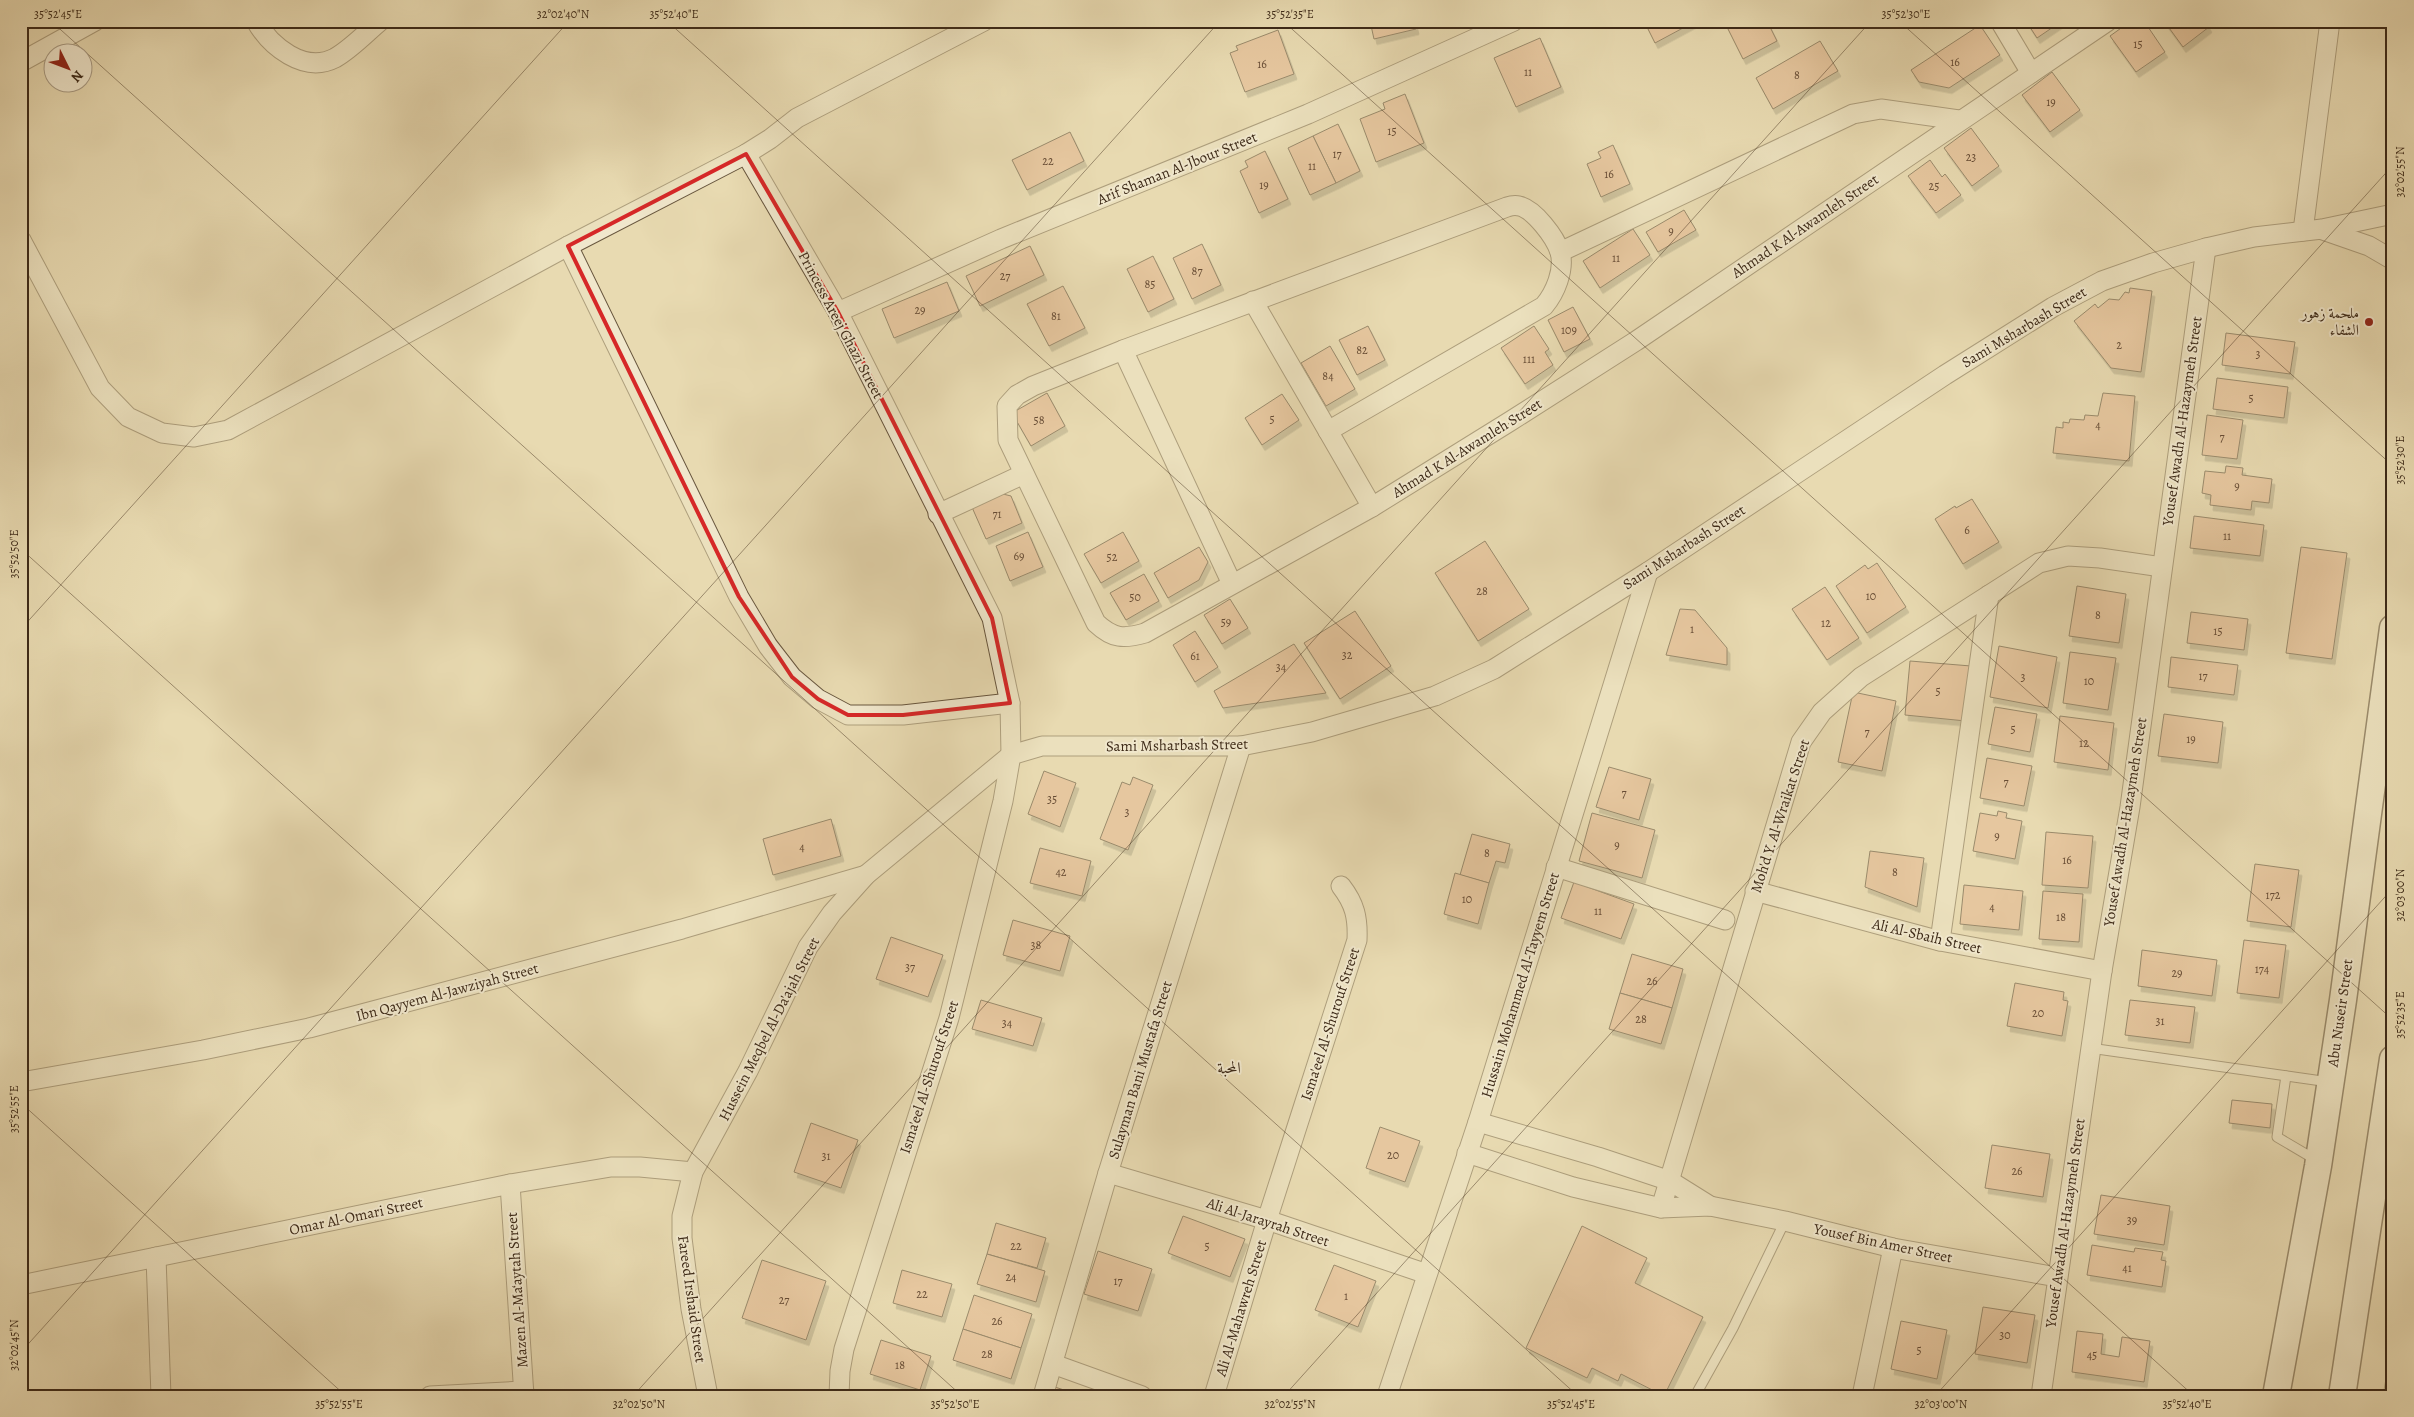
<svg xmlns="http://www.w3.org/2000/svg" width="2414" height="1417" font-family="Alegreya,Amiri,serif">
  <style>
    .park { fill: url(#park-tufts); stroke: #7c7450 }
    .building { fill: #e4b08b; stroke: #3d2a18; filter: url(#shadow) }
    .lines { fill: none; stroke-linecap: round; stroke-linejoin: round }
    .service-casing { stroke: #68563e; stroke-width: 11 }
    .minor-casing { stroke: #68563e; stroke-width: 21 }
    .secondary-casing { stroke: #3d2a18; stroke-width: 29 }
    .service { stroke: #f0e7cc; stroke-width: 9 }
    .minor { stroke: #f0e7cc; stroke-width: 19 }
    .secondary { stroke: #f0e7cc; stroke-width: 26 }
    .marked { fill: none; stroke: #d62828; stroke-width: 4; stroke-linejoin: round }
    .ticks { fill: none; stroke: #3d2a18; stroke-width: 1; stroke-opacity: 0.45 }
    .poi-dot { fill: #8f2418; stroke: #f0e7cc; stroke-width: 2 }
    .labels { text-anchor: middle; stroke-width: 4; stroke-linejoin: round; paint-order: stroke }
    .number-label { font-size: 12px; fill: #674c35 }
    .street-label { font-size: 15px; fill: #3d2a18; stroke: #f0e7cc }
    .poi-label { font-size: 15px; fill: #3d2a18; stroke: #f0e7cc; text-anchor: end }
    .neighbourhood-label { font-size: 16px; fill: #3d2a18; stroke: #f0e7cc }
    .neatline { fill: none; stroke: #3d2a18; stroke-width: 2 }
    .ticks-label { font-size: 12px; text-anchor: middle; fill: #3d2a18 }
  </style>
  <defs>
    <pattern id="park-tufts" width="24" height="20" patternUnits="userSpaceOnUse" patternTransform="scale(1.25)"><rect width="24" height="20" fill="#bbbe88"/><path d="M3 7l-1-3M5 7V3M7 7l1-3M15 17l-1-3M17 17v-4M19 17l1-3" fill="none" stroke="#999b6e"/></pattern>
    <filter id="shadow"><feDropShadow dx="3" dy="5.5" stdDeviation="0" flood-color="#0004"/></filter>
  </defs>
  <rect width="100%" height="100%" fill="#e8dab1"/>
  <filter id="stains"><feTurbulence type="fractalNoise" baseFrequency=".004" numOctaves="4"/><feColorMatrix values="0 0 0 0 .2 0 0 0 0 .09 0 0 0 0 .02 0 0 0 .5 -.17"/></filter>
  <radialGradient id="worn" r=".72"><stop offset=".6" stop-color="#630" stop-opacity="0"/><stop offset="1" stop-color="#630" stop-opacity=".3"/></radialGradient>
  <polygon class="park" points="2393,1338 2393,1396 2383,1396"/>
  <g class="building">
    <polygon points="1370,21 1414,21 1416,29 1374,39"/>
    <polygon points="1644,21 1696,21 1655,43"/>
    <polygon points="1724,21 1767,21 1777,41 1743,59"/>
    <polygon points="2026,21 2062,21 2037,38"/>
    <polygon points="2131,21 2144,21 2165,52 2136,72 2110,36"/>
    <polygon points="2164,21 2205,21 2209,27 2183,47"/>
    <polygon points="1980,25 2000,55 1949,88 1919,82 1911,70"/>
    <polygon points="1278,30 1294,74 1245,92 1230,53 1238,50 1236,46"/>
    <polygon points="1540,38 1561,87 1516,107 1494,58"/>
    <polygon points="1820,41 1838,71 1773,109 1756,78"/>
    <polygon points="2052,72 2080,110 2050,132 2022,95"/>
    <polygon points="1405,94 1424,143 1376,162 1360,119 1385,109 1383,103"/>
    <polygon points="1338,124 1360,171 1336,183 1313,136"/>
    <polygon points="1971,128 1999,166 1972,186 1944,148"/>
    <polygon points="1070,132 1084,161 1027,190 1012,160"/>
    <polygon points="1313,136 1336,183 1310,195 1288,148"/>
    <polygon points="1613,145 1630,184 1601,197 1587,164 1601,158 1598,152"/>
    <polygon points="1265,151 1288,199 1259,213 1240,171 1248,167 1245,161"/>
    <polygon points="1930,160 1942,177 1945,174 1961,195 1936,213 1908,176"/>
    <polygon points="1684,210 1696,230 1658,252 1646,232"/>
    <polygon points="1633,229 1650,255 1600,288 1583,261"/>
    <polygon points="1202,244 1221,285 1192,299 1173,258"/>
    <polygon points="1030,246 1044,275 980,306 966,276"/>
    <polygon points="1153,256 1174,299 1148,312 1127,269"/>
    <polygon points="947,282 959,311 894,338 882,309"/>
    <polygon points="1063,286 1085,328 1049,346 1027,304"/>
    <polygon points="2130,288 2152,291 2141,372 2111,368 2074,321 2095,304 2098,308 2109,299 2119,300 2125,292 2129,293"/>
    <polygon points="1573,307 1590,339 1564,352 1548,320"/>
    <polygon points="1368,326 1385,360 1357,375 1339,340"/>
    <polygon points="1534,326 1549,349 1545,352 1553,365 1525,384 1501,348"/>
    <polygon points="2226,333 2295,342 2290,374 2222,365"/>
    <polygon points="1330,346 1355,389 1326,406 1301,363"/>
    <polygon points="2217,378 2288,387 2284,418 2213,409"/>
    <polygon points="1047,393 1065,426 1031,446 1012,413"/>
    <polygon points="2103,393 2135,396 2129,461 2053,453 2056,427 2063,428 2063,422 2069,423 2070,419 2084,420 2085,415 2098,416"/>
    <polygon points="1282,394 1299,420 1262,445 1245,418"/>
    <polygon points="2207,415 2243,420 2237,459 2202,455"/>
    <polygon points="2226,466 2243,468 2242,475 2272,479 2269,503 2252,501 2251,510 2210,505 2211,495 2202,493 2205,471 2225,473"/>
    <polygon points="999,493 1011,496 1022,523 986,539 971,505"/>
    <polygon points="1972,499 1999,542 1963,564 1935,519 1955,506 1956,508"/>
    <polygon points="2194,516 2264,525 2260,556 2190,548"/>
    <polygon points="1028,532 1043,567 1010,581 996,546"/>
    <polygon points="1123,532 1139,561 1101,583 1084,554"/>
    <polygon points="1485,541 1529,609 1478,641 1435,573"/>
    <polygon points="1199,547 1208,562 1199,580 1168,598 1154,573"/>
    <polygon points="2301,547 2347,553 2332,659 2286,653"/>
    <polygon points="1877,563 1906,607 1867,633 1836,586 1865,565 1868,569"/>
    <polygon points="1144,574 1159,601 1126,620 1110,593"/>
    <polygon points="2077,586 2126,594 2119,643 2069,636"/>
    <polygon points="1825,587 1859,638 1827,660 1792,609"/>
    <polygon points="1230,599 1248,628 1222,644 1204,615"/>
    <polygon points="1680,609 1695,610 1727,648 1727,665 1666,655"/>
    <polygon points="1355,611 1391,666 1340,699 1304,643"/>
    <polygon points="2191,612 2248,619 2244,650 2187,643"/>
    <polygon points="1195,631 1218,667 1195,682 1173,645"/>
    <polygon points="1294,644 1326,693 1223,708 1214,691"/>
    <polygon points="1999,646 2057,657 2048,708 1990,697"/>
    <polygon points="2070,652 2116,658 2108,710 2063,703"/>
    <polygon points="2171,657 2238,665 2234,695 2168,687"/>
    <polygon points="1910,661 1971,666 1966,721 1905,715"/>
    <polygon points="1853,692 1896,701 1882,771 1838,762"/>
    <polygon points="1995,707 2037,714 2030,752 1988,744"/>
    <polygon points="2164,714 2223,722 2218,763 2158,756"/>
    <polygon points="2060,716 2114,723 2108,770 2054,762"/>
    <polygon points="1987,758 2032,766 2024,806 1980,798"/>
    <polygon points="1609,767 1651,779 1639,820 1596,807"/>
    <polygon points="1044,771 1076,783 1060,827 1028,814"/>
    <polygon points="1133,777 1153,785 1128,850 1100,839 1122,782 1130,785"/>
    <polygon points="1998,811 2007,813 2006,818 2022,821 2015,859 1973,851 1980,813 1997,816"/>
    <polygon points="1592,813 1655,830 1642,878 1579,861"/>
    <polygon points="831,819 841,856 773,875 763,839"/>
    <polygon points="2046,832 2093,836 2088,888 2042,885"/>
    <polygon points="1472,834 1510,844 1505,863 1496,861 1489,883 1460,875"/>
    <polygon points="1040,848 1091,861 1082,896 1030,883"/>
    <polygon points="1870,851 1924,858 1917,907 1865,887"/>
    <polygon points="2255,864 2299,870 2291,927 2247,921"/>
    <polygon points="1455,873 1489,883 1478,924 1444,914"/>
    <polygon points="1574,882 1634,904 1621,939 1561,918"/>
    <polygon points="1964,885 2023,891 2019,930 1960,924"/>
    <polygon points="2043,891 2083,894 2079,942 2039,939"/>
    <polygon points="1013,920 1070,936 1060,971 1003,955"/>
    <polygon points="891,937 943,955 928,997 876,979"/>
    <polygon points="2244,940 2286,945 2279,998 2237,993"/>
    <polygon points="2142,950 2217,960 2212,996 2138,986"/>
    <polygon points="1632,954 1683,969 1672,1008 1620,993"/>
    <polygon points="2015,983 2064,992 2063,1000 2068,1001 2062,1036 2007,1026"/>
    <polygon points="1620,993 1672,1008 1661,1044 1609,1029"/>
    <polygon points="981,1000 1042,1018 1033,1046 972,1029"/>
    <polygon points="2130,1000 2195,1007 2190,1043 2125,1035"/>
    <polygon points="2232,1100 2272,1104 2270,1128 2229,1123"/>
    <polygon points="811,1123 858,1140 841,1188 794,1172"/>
    <polygon points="1380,1127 1420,1141 1405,1182 1366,1168"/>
    <polygon points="1992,1145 2050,1154 2043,1197 1985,1188"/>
    <polygon points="2101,1195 2170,1206 2164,1245 2094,1234"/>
    <polygon points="1183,1216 1245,1239 1230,1277 1168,1253"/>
    <polygon points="996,1223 1046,1238 1037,1268 987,1254"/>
    <polygon points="1582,1226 1647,1258 1635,1283 1703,1317 1664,1396 1621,1374 1618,1381 1592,1368 1587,1378 1526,1348"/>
    <polygon points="2092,1245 2134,1252 2135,1248 2163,1252 2161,1260 2166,1261 2162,1287 2087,1275"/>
    <polygon points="1098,1251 1152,1269 1138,1311 1084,1294"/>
    <polygon points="987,1254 1045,1271 1036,1302 977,1284"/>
    <polygon points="762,1260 826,1281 806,1340 742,1318"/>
    <polygon points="1334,1265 1376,1281 1358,1327 1315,1310"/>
    <polygon points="902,1270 952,1284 942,1317 893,1303"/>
    <polygon points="974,1295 1032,1314 1021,1348 963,1329"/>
    <polygon points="1983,1307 2035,1315 2027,1363 1975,1354"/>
    <polygon points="1901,1321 1947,1330 1937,1379 1891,1369"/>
    <polygon points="963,1329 1021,1348 1011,1379 953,1360"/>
    <polygon points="2077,1331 2103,1334 2101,1354 2119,1357 2122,1337 2150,1341 2144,1382 2072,1372"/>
    <polygon points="881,1340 931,1356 920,1390 870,1374"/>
    <polygon points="1055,1387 1082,1396 1052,1396"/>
  </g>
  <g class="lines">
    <g class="service-casing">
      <g id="service">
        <polyline points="2090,1048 2329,1082"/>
        <polyline points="2286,1076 2277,1137 2316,1160"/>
        <polyline points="1695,1396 1733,1328 1785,1221"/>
      </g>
    </g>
    <g class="minor-casing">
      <g id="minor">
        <path d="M256 21C270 46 304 74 335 58 351 49 366 33 380 21"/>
        <polyline points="2000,21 2031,73"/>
        <polyline points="21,62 95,21"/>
        <polyline points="2323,230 2369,246 2393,260"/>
        <polyline points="2303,231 2330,21"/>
        <polyline points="21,240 100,388 128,417 162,433 194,437 228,430 568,246 746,154"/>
        <polyline points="568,246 739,597 768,646 792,677 818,699 848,715 903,715 1010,703"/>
        <polyline points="1560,252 1853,114 1881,109 1959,120"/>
        <polyline points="1253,301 1372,507"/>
        <polyline points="838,312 1001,239 1308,114 1514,21"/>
        <polyline points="1123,350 1232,584"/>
        <path d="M1328 431 1544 306C1555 293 1565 270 1560 252 1555 237 1534 209 1519 206 1515 205 1510 206 1507 207L1123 350 1033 386 1017 395 1007 406 1008 440 1096 623C1113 639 1124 639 1145 633L1372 507 1509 422 1636 341 2108 21"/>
        <polyline points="938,514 1024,474"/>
        <polyline points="1556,867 1725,920"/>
        <polyline points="1755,891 1940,941 2102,971"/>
        <polyline points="1940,941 1989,595"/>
        <polyline points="21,1082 203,1050 309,1028 682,929 866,875"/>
        <polyline points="1478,1122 1598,1157 1670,1181 1710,1206"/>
        <polyline points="1467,1153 1573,1187 1661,1208 1710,1206 1785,1221 1893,1248 2057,1277"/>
        <polyline points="1108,1173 1267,1220 1427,1274"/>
        <polyline points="510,1184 524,1396"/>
        <polyline points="1661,1208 1801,742 1822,712 1861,677 2039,563 2068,556 2100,558 2162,567"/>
        <polyline points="156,1257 161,1396"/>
        <polyline points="21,1285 510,1184 611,1167 640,1167 693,1172"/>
        <polyline points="1053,1364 1142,1396"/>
        <polyline points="430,1396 524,1391"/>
        <polyline points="708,1396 691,1309 682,1238 682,1216 693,1172 748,1071 808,947 832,913 866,875 1011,755 1042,746 1241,746 1312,732 1435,696 1494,669 1648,572 1945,375 2053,307 2102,281 2153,263 2206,248 2254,237 2322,229 2393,214"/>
        <polyline points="839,1396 840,1371 844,1349 949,1018 1003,801 1011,755 1010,703 992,618 838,312 746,154 770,139 797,118 984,21"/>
        <polyline points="1043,1396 1108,1173 1241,746"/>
        <path d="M1214 1396 1267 1220 1357 940C1358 918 1355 904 1341 886"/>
        <polyline points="1387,1396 1478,1122 1648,572"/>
        <polyline points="1862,1396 1893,1248"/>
        <polyline points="2041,1396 2102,971 2130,807 2206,248"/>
      </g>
    </g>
    <g class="secondary-casing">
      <g id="secondary">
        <polyline points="2276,1396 2318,1166 2343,1000 2393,628"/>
        <polyline points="2342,1396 2393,1059"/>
      </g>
    </g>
    <use href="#service" class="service"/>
    <use href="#minor" class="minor"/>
    <use href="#secondary" class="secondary"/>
  </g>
  <path d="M0 0H2414V1417H0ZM746 154 838 312 992 618 1010 703 903 715H848L818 699 792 677 739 597 568 246Z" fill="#e8dab1" fill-opacity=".55" fill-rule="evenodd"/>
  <path class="marked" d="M746 154 838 312 992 618 1010 703 903 715H848L818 699 792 677 739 597 568 246Z"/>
  <path class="ticks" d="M51 21 1578 1396M667 21 2194 1396M1283 21 2393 1020M1899 21 2393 466M21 549 962 1396M21 629 569 21M21 1103 346 1396M21 1352 1220 21M633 1396 1871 21M1284 1396 2393 165M1935 1396 2393 888"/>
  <circle class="poi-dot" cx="2369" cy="322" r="5"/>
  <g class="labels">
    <g class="number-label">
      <text x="2138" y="48">15</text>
      <text x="1955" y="66">16</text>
      <text x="1262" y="68">16</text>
      <text x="1528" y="76">11</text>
      <text x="1797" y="79">8</text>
      <text x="2051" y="106">19</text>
      <text x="1392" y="135">15</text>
      <text x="1337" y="158">17</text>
      <text x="1971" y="161">23</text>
      <text x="1048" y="165">22</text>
      <text x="1312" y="170">11</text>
      <text x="1609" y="178">16</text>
      <text x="1264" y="189">19</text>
      <text x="1934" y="190">25</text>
      <text x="1671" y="235">9</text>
      <text x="1616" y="262">11</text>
      <text x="1197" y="275">87</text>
      <text x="1005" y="280">27</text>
      <text x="1150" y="288">85</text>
      <text x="920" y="314">29</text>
      <text x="1056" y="320">81</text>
      <text x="1569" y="334">109</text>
      <text x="2119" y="349">2</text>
      <text x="1362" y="354">82</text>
      <text x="2258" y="358">3</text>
      <text x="1529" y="363">111</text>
      <text x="1328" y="380">84</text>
      <text x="2251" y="402">5</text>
      <text x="1272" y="423">5</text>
      <text x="1039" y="424">58</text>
      <text x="2098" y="429">4</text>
      <text x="2222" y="441">7</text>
      <text x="2237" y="490">9</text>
      <text x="997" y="518">71</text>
      <text x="1967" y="534">6</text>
      <text x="2227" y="540">11</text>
      <text x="1019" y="560">69</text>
      <text x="1112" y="561">52</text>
      <text x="1482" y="595">28</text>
      <text x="1871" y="600">10</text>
      <text x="1135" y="601">50</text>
      <text x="2098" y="619">8</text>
      <text x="1226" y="626">59</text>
      <text x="1826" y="627">12</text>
      <text x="1692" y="633">1</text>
      <text x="2218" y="635">15</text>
      <text x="1347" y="659">32</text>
      <text x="1195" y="660">61</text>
      <text x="1281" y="671">34</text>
      <text x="2203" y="680">17</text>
      <text x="2023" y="681">3</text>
      <text x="2089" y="685">10</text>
      <text x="1938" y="695">5</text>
      <text x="2013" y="733">5</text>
      <text x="1867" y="736">7</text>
      <text x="2191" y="743">19</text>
      <text x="2084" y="747">12</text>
      <text x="2006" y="786">7</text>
      <text x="1624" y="797">7</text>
      <text x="1052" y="803">35</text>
      <text x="1127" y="816">3</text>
      <text x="1997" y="840">9</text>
      <text x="1617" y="849">9</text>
      <text x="802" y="851">4</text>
      <text x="1487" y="857">8</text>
      <text x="2067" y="864">16</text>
      <text x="1061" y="876">42</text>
      <text x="1895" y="876">8</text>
      <text x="2273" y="899">172</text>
      <text x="1467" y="903">10</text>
      <text x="1992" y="911">4</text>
      <text x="1598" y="915">11</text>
      <text x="2061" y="921">18</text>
      <text x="1036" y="949">38</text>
      <text x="910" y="971">37</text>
      <text x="2262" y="973">174</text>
      <text x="2177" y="977">29</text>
      <text x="1652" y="985">26</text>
      <text x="2038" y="1017">20</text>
      <text x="1641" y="1023">28</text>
      <text x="2160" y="1025">31</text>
      <text x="1007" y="1027">34</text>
      <text x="1393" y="1159">20</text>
      <text x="826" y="1160">31</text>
      <text x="2017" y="1175">26</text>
      <text x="2132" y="1224">39</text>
      <text x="1016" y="1250">22</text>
      <text x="1207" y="1250">5</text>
      <text x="2127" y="1272">41</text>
      <text x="1011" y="1281">24</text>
      <text x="1118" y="1285">17</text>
      <text x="922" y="1298">22</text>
      <text x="1346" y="1300">1</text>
      <text x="784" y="1304">27</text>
      <text x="997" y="1325">26</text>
      <text x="2005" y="1339">30</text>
      <text x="1919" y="1354">5</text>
      <text x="987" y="1358">28</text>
      <text x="2092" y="1359">45</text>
      <text x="900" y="1369">18</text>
    </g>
    <g class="street-label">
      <text transform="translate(1177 168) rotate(-22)" y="5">Arif Shaman Al-Jbour Street</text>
      <text transform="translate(1805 226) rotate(-34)" y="5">Ahmad K Al-Awamleh Street</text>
      <text transform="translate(841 325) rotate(62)" y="5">Princess Areej Ghazi Street</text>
      <text transform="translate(2024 327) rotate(-31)" y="5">Sami Msharbash Street</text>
      <text transform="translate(2182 421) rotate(-82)" y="5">Yousef Awadh Al-Hazaymeh Street</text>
      <text transform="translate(1467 448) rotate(-32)" y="5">Ahmad K Al-Awamleh Street</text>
      <text transform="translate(1684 547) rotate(-33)" y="5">Sami Msharbash Street</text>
      <text transform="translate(1177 745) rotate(-1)" y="5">Sami Msharbash Street</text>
      <text transform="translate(1780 816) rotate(-72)" y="5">Moh'd Y. Al-Wraikat Street</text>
      <text transform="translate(2125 822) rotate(-81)" y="5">Yousef Awadh Al-Hazaymeh Street</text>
      <text transform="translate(1927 936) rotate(13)" y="5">Ali Al-Sbaih Street</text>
      <text transform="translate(1520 985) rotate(-73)" y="5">Hussain Mohammed Al-Tayyem Street</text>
      <text transform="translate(447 992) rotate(-15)" y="5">Ibn Qayyem Al-Jawziyah Street</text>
      <text transform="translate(2340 1013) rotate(-82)" y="5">Abu Nuseir Street</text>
      <text transform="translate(1330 1024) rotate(-72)" y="5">Isma'eel Al-Shurouf Street</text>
      <text transform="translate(769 1029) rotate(-63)" y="5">Hussein Meqbel Al-Da'ajah Street</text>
      <text transform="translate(1140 1070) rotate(-73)" y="5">Sulayman Bani Mustafa Street</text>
      <text transform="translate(929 1077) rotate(-72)" y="5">Isma'eel Al-Shurouf Street</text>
      <text transform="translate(356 1216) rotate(-12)" y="5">Omar Al-Omari Street</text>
      <text transform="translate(1268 1222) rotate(18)" y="5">Ali Al-Jarayrah Street</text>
      <text transform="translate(2065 1223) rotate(-82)" y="5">Yousef Awadh Al-Hazaymeh Street</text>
      <text transform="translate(1883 1243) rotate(12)" y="5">Yousef Bin Amer Street</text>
      <text transform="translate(517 1290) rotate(-94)" y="5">Mazen Al-Ma‘aytah Street</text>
      <text transform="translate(692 1299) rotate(82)" y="5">Fareed Irshaid Street</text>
      <text transform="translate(1241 1308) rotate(-73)" y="5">Ali Al-Mahawreh Street</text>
    </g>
    <g class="poi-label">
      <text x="2359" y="318">ملحمة زهور<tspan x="2359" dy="17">الشفاء</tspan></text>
    </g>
    <g class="neighbourhood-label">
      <text x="1229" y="1073">المحبة</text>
    </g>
  </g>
  <rect width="2414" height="1417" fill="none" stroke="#e8dab1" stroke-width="55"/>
  <g transform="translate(68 68) rotate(132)"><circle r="24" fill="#f0e7cc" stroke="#a89b84"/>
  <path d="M0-4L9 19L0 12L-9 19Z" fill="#8f2418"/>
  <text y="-8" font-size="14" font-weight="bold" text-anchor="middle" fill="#3d2a18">N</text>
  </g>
  <rect x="28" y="28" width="2358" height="1362" class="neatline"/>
  <g class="ticks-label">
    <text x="58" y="18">35°52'45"E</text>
    <text x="563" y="18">32°02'40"N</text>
    <text x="674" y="18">35°52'40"E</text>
    <text x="1290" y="18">35°52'35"E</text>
    <text x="1906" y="18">35°52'30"E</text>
    <text transform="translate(2400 172) rotate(-90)" y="4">32°02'55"N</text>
    <text transform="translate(2400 460) rotate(-90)" y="4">35°52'30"E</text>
    <text transform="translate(14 554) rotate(-90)" y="4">35°52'50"E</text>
    <text transform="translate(2400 895) rotate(-90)" y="4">32°03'00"N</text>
    <text transform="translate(2400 1015) rotate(-90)" y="4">35°52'35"E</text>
    <text transform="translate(14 1109) rotate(-90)" y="4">35°52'55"E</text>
    <text transform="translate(14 1345) rotate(-90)" y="4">32°02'45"N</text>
    <text x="339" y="1408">35°52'55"E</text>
    <text x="639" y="1408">32°02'50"N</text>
    <text x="955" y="1408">35°52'50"E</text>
    <text x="1290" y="1408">32°02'55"N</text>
    <text x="1571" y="1408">35°52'45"E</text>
    <text x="1941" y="1408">32°03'00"N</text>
    <text x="2187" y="1408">35°52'40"E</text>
  </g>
  <rect width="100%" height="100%" filter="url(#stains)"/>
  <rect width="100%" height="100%" fill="url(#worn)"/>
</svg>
